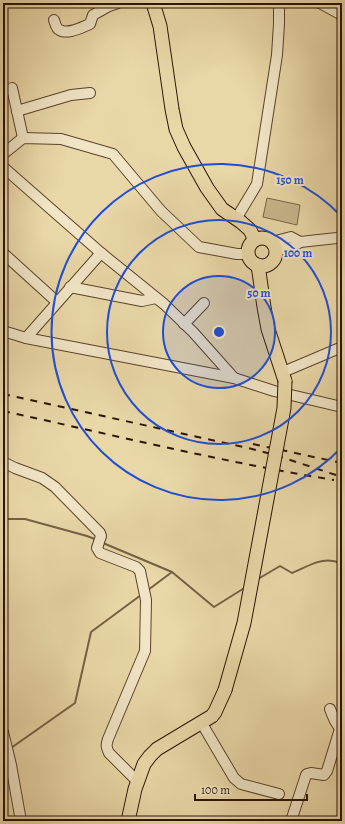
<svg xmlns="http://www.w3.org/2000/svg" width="345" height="824" font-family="Alegreya,serif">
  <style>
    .green { fill: #c8b68b; stroke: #786447 }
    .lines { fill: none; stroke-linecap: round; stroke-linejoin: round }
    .stream { stroke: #756044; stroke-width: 2 }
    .minor-casing { stroke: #59432c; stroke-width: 12 }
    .major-casing { stroke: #291203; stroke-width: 15 }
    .minor { stroke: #f1e5c6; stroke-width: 10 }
    .major { stroke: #e9d7a7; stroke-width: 13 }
    .rail { stroke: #291203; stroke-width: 2; stroke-dasharray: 7 7; stroke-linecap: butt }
    .major-bridge-casing { stroke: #291203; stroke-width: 15; stroke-linecap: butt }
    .major-bridge { stroke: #e9d7a7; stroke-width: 13 }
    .ring { fill: none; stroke: #1d4ed8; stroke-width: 2 }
    .centre { fill: #1d4ed8; stroke: #f1e5c6; stroke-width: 2 }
    .ring-label { font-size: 12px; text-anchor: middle; font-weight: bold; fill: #1d4ed8; stroke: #f1e5c6; stroke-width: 4; stroke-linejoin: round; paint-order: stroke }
  </style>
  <rect width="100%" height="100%" fill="#e9d7a7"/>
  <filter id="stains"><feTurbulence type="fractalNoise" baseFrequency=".005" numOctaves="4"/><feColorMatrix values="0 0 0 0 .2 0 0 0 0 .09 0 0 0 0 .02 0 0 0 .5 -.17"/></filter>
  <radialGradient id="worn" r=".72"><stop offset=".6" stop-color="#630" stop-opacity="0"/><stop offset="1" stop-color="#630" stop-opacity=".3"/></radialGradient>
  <polygon class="green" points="267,198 300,205 297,225 263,217"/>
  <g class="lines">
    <g class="stream">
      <polyline points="3,519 25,519 87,536 97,540"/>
      <polyline points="103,543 172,572"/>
      <path d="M258 579 280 566 292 573C305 568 319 558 333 561 336 561 339 563 342 565"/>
      <polyline points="148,590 172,572 214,607 246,587"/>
      <polyline points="11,748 75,703 91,632 141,595"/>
    </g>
    <g class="minor-casing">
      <g id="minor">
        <polyline points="320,3 342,15"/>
        <path d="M54 20C55 23 56 27 58 29 67 36 82 27 90 24L93 15 109 6 118 3"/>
        <polyline points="12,88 23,138"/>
        <polyline points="17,111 71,95 90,93"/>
        <polyline points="3,154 23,138 61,139 113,154 161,211 199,247 237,254 248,254"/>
        <polyline points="3,167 101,253 164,304 193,332 234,378"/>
        <polyline points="236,219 257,184 277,55 279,24 279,3"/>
        <polyline points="272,242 291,237 300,242 291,248 276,250"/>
        <polyline points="300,242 337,238 342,236"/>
        <polyline points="3,253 57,302"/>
        <polyline points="70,287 142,301 156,298"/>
        <polyline points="184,324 204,303"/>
        <polyline points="3,331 26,338 234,378 274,391 342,407"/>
        <polyline points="26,338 101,253"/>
        <polyline points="283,372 342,347"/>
        <path d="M3 462 15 468 42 478 55 487 100 533 101 536 97 548 100 553 136 567 140 571 146 600 145 651 108 739C106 745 106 747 109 753L138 782"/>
        <path d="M330 709C333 717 336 725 342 730"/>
        <polyline points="201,722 234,778 241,784 279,794"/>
        <polyline points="3,732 11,765 21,821"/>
        <polyline points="291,821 306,775 307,774 311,773 324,775 327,771 340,729"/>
      </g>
    </g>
    <g class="major-casing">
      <g id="major">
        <polyline points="153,3 160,26 172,109 176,129 184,147 207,188 222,209 241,222 250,230 255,240"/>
        <circle cx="262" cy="252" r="14"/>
        <polyline points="258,265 264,307 268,329 285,381"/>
        <polyline points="128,821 135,789 144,764 150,756 157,749 212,716 215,712 225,690"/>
      </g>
    </g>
    <use href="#minor" class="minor"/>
    <use href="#major" class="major"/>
    <g class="rail">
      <polyline points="3,394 248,448 275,455 342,477"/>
      <path d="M3 411C113 435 223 462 334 480"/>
      <polyline points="253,444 342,463"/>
    </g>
    <g class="major-bridge-casing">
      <polyline id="major-bridge" points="225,690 244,623 284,408 285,381"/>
    </g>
    <use href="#major-bridge" class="major-bridge"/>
  </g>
  <circle cx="219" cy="332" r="56" fill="#1d4ed8" fill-opacity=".12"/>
  <g class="ring">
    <circle cx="219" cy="332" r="56"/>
    <circle cx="219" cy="332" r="112"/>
    <path d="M342 447A168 168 0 1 1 342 217"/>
  </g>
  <circle cx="219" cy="332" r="6" class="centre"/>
  <g class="ring-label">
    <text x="290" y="184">150 m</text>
    <text x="298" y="257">100 m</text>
    <text x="259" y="297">50 m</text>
  </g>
  <rect width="345" height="824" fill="none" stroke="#e9d7a7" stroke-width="16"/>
  <rect x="4" y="4" width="337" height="816" fill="none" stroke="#291203" stroke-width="2"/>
  <rect x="8" y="8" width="329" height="808" fill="none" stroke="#291203"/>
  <path d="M195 794v6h112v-6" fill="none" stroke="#291203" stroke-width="2"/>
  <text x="201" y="794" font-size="12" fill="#291203" stroke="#f1e5c6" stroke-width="3" paint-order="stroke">100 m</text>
  <rect width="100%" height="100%" filter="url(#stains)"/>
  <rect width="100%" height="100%" fill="url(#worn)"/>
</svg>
